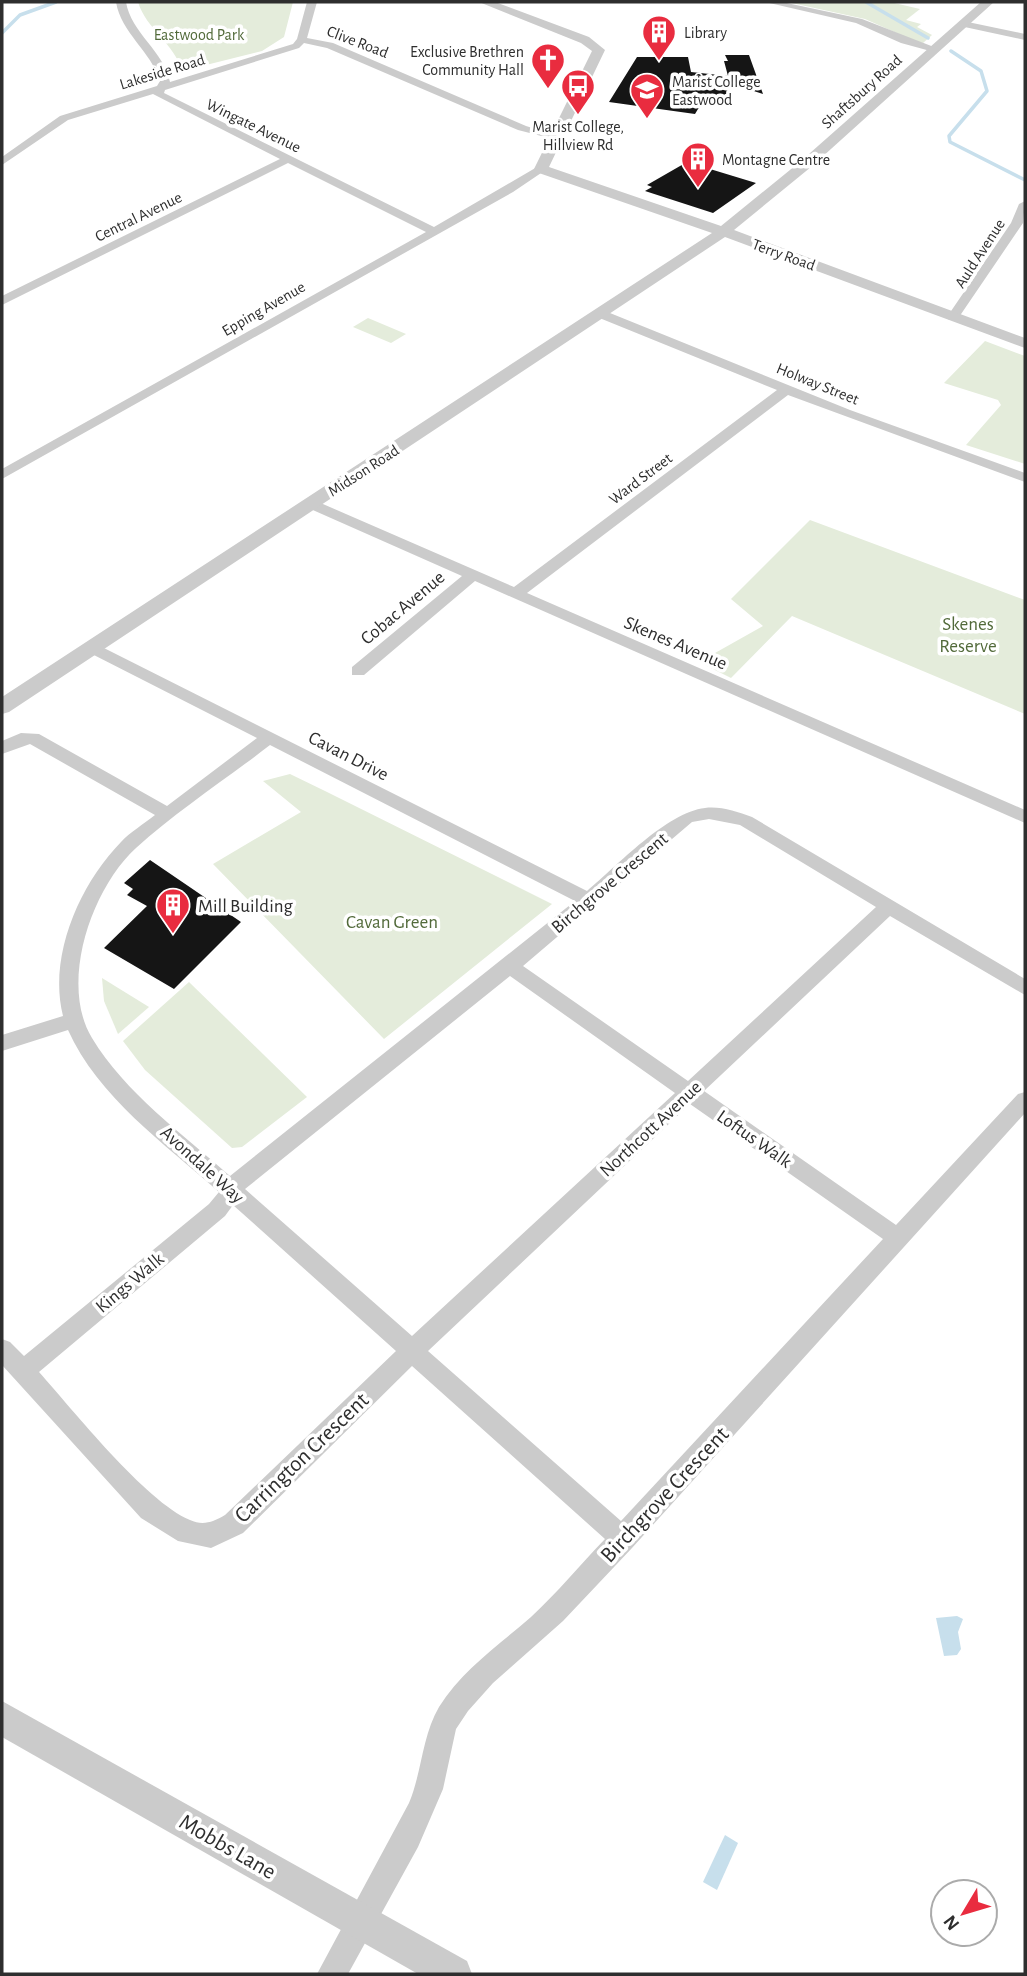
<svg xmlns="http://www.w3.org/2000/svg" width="1027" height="1976" font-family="'Alegreya Sans',sans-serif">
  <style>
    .green { fill: #e4ecdb }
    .water { fill: #c7dfec }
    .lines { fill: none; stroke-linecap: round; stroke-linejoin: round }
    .stream { stroke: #c7dfec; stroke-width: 3.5 }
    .building { fill: #151515 }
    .minor { fill: #cbcbcb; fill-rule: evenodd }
    .tertiary { fill: #cbcbcb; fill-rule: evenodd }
    .labels { text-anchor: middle; stroke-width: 7; stroke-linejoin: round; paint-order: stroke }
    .far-poi-label { font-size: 16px; fill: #2e2e2e; stroke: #fff; text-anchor: start }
    .far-park-label { font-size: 16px; fill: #526a3a; stroke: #fff }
    .far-street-label { font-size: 16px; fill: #2e2e2e; stroke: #fff }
    .street-label { font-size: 19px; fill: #2e2e2e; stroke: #fff }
    .park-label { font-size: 19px; fill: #526a3a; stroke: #fff }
    .poi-label { font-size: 19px; fill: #2e2e2e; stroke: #fff; text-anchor: start }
    .near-street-label { font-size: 23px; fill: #2e2e2e; stroke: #fff }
  </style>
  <rect width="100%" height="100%" fill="#fff"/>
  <g class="green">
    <path d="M138 2H293L284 37 262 51 182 71C175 44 146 29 138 2Z"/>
    <polygon points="787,2 890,2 920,9 906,20 921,24 917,27 932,35 923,43 917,42 865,19"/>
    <polygon points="368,318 406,334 391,343 353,327"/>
    <polygon points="985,341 1025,356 1025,464 966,445 1001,405 998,400 944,383"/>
    <polygon points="810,520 1025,600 1025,714 792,616 731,678 699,662 763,626 731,599"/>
    <polygon points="290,774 325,791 552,904 384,1039 213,864 301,812 263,781"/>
    <polygon points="102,978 149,1007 118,1034 104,1001"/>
    <polygon points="189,982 307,1097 242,1147 232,1148 145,1070 123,1041"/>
  </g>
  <g class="water">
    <polygon points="957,1616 963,1619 958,1632 961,1649 957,1655 944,1656 936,1618"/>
    <polygon points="725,1835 738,1843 717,1890 703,1882"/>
  </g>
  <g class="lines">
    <g class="stream">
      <polyline points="866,2 928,38"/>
      <polyline points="2,33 20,15 56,2"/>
      <polyline points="951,51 981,71 987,91 949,136 950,142 1025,180"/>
    </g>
  </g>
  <g class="building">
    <polygon points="725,55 749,55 763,94 735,85 723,106 701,104 695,114 609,102 637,57 688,57 691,72 728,76 724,61 728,61"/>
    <polygon points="687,162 756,183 713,213 645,191 652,187 647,185"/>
    <polygon points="150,860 241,922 174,989 104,948 147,906 127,895 133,889 124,883"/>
  </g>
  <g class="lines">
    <g class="minor">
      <path d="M116 2H126C131 33 164 51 170 82L293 44 297 39 307 2H317L307 38 333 43 526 126 562 137 557 140 518 130 327 48 304 43 299 48 165 90 164 93 434 227 537 167 547 169 513 192 2 479V469L426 232 288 163 2 305V296L280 159 153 94 68 120 2 165V157L60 116 157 86 160 81C151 51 121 33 116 2Z"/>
      <polygon points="765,2 782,2 862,19 939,49 934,52 901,43 856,23"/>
      <polygon points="963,21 1025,34 1025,40 960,26"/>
      <polygon points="1025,201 1023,223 957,320 949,320 947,317 1011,223 1019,204"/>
      <polygon points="597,311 605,311 850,410 1025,473 1025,482 788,395 527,593 1025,810 1025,823 475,581 364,675 352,675 352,667 462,576 306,507 306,501 316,501 514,587 777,390 597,317"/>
      <path d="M92 642 587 891C617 866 667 812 705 808 721 806 737 812 752 817L1025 979V995L890 916 704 1091 896 1225 1018 1094 1025 1092V1113L632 1548 563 1621 493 1683 468 1711 456 1729 443 1789 418 1847 348 1974H317L409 1803C422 1772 422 1736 439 1707 462 1670 499 1645 531 1617 557 1593 580 1565 605 1539L412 1366 243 1533 211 1548 178 1541 141 1518 2 1365V1339L10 1342 24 1356 209 1204 219 1192C165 1144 98 1097 68 1030L2 1051V1035L63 1016C48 957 79 885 121 842 130 832 144 824 155 815L30 744 2 754V741L21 733 39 734 167 806 257 738 86 651 84 647ZM270 745 575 901 230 1176C183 1134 125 1093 92 1038 59 984 91 889 136 848 177 811 226 779 270 745ZM709 819 740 825 876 907 688 1081 523 966 692 822ZM510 976 675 1093 412 1336 245 1189ZM690 1104 883 1239 621 1521 428 1351ZM233 1205 396 1351 225 1515C213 1522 203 1526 190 1520 145 1501 74 1411 39 1372L225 1216Z"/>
    </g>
    <g class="tertiary">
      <polygon points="479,2 495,2 589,37 605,50 549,167 721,226 801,161 981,2 994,2 811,167 734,230 1025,338 1025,348 725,237 9,712 2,714 2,697 712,233 536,172 534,169 592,51 581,43"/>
      <polygon points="2,1701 467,1961 472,1974 418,1974 2,1737"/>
    </g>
  </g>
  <defs>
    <g id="building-pin" transform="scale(1.75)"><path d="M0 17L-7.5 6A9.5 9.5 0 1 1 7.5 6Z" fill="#e92c3f" stroke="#fff"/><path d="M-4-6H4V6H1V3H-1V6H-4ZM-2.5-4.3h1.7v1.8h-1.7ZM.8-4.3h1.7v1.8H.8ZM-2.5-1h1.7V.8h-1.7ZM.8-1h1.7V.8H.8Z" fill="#fff"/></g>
    <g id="church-pin" transform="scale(1.75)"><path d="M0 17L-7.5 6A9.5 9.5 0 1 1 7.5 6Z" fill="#e92c3f" stroke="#fff"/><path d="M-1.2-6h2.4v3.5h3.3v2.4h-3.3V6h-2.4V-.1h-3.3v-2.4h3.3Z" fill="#fff"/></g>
    <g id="bus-pin" transform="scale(1.75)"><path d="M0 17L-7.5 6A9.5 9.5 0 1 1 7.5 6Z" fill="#e92c3f" stroke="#fff"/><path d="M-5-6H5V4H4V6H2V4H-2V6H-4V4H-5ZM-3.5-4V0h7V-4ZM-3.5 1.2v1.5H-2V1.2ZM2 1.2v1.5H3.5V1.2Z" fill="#fff"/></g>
    <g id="school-pin" transform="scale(1.75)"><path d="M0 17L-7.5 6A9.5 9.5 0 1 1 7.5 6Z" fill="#e92c3f" stroke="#fff"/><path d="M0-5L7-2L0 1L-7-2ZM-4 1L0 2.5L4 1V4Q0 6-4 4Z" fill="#fff"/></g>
  </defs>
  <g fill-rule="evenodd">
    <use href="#building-pin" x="659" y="32"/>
    <use href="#church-pin" x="548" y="60"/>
    <use href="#bus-pin" x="578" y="86"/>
    <use href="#school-pin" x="647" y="90"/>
    <use href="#building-pin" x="698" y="159"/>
    <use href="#building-pin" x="173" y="905"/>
  </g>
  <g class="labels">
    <g class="far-poi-label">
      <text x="684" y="38">Library</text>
      <text x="524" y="57" text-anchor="end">Exclusive Brethren<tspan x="524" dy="18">Community Hall</tspan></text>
      <text x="672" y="87">Marist College<tspan x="672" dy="18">Eastwood</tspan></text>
      <text x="578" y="132" text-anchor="middle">Marist College,<tspan x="578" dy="18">Hillview Rd</tspan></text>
      <text x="722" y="165">Montagne Centre</text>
    </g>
    <g class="far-park-label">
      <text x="199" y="40">Eastwood Park</text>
    </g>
    <g class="far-street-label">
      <text transform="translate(358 41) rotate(21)" y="6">Clive Road</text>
      <text transform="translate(162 71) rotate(-17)" y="6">Lakeside Road</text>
      <text transform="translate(861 91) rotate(-42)" y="6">Shaftsbury Road</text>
      <text transform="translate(254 125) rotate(26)" y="6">Wingate Avenue</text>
      <text transform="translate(138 216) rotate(-26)" y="6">Central Avenue</text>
      <text transform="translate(979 253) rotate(-57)" y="6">Auld Avenue</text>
      <text transform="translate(784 254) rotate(20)" y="6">Terry Road</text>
      <text transform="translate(263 308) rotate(-30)" y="6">Epping Avenue</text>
      <text transform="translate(818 383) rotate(22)" y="6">Holway Street</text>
      <text transform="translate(363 470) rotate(-33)" y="6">Midson Road</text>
      <text transform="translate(640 478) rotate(-37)" y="6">Ward Street</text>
    </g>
    <g class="street-label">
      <text transform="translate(402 607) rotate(-40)" y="7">Cobac Avenue</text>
      <text transform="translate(676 642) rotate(23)" y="7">Skenes Avenue</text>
      <text transform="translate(349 755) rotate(27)" y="7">Cavan Drive</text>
      <text transform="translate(609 882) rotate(-40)" y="7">Birchgrove Crescent</text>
      <text transform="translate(650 1128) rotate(-43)" y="7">Northcott Avenue</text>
      <text transform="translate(755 1138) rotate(35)" y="7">Loftus Walk</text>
      <text transform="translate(203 1164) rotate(42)" y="7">Avondale Way</text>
      <text transform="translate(129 1282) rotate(-40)" y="7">Kings Walk</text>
    </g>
    <g class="park-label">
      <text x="968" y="630">Skenes<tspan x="968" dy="22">Reserve</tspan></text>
      <text x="392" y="928">Cavan Green</text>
    </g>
    <g class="poi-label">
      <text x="198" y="912">Mill Building</text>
    </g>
    <g class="near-street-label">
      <text transform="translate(301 1457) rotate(-44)" y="8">Carrington Crescent</text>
      <text transform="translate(664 1494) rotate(-47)" y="8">Birchgrove Crescent</text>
      <text transform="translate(228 1846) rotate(30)" y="8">Mobbs Lane</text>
    </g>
  </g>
  <rect width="1027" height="1976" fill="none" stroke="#2e2e2e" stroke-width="7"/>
  <g transform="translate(964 1913) rotate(232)"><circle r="33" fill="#ffffff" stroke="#ababab" stroke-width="2"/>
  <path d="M0-5L12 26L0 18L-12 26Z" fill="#e92c3f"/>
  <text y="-10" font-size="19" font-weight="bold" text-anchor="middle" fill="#2e2e2e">N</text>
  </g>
</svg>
